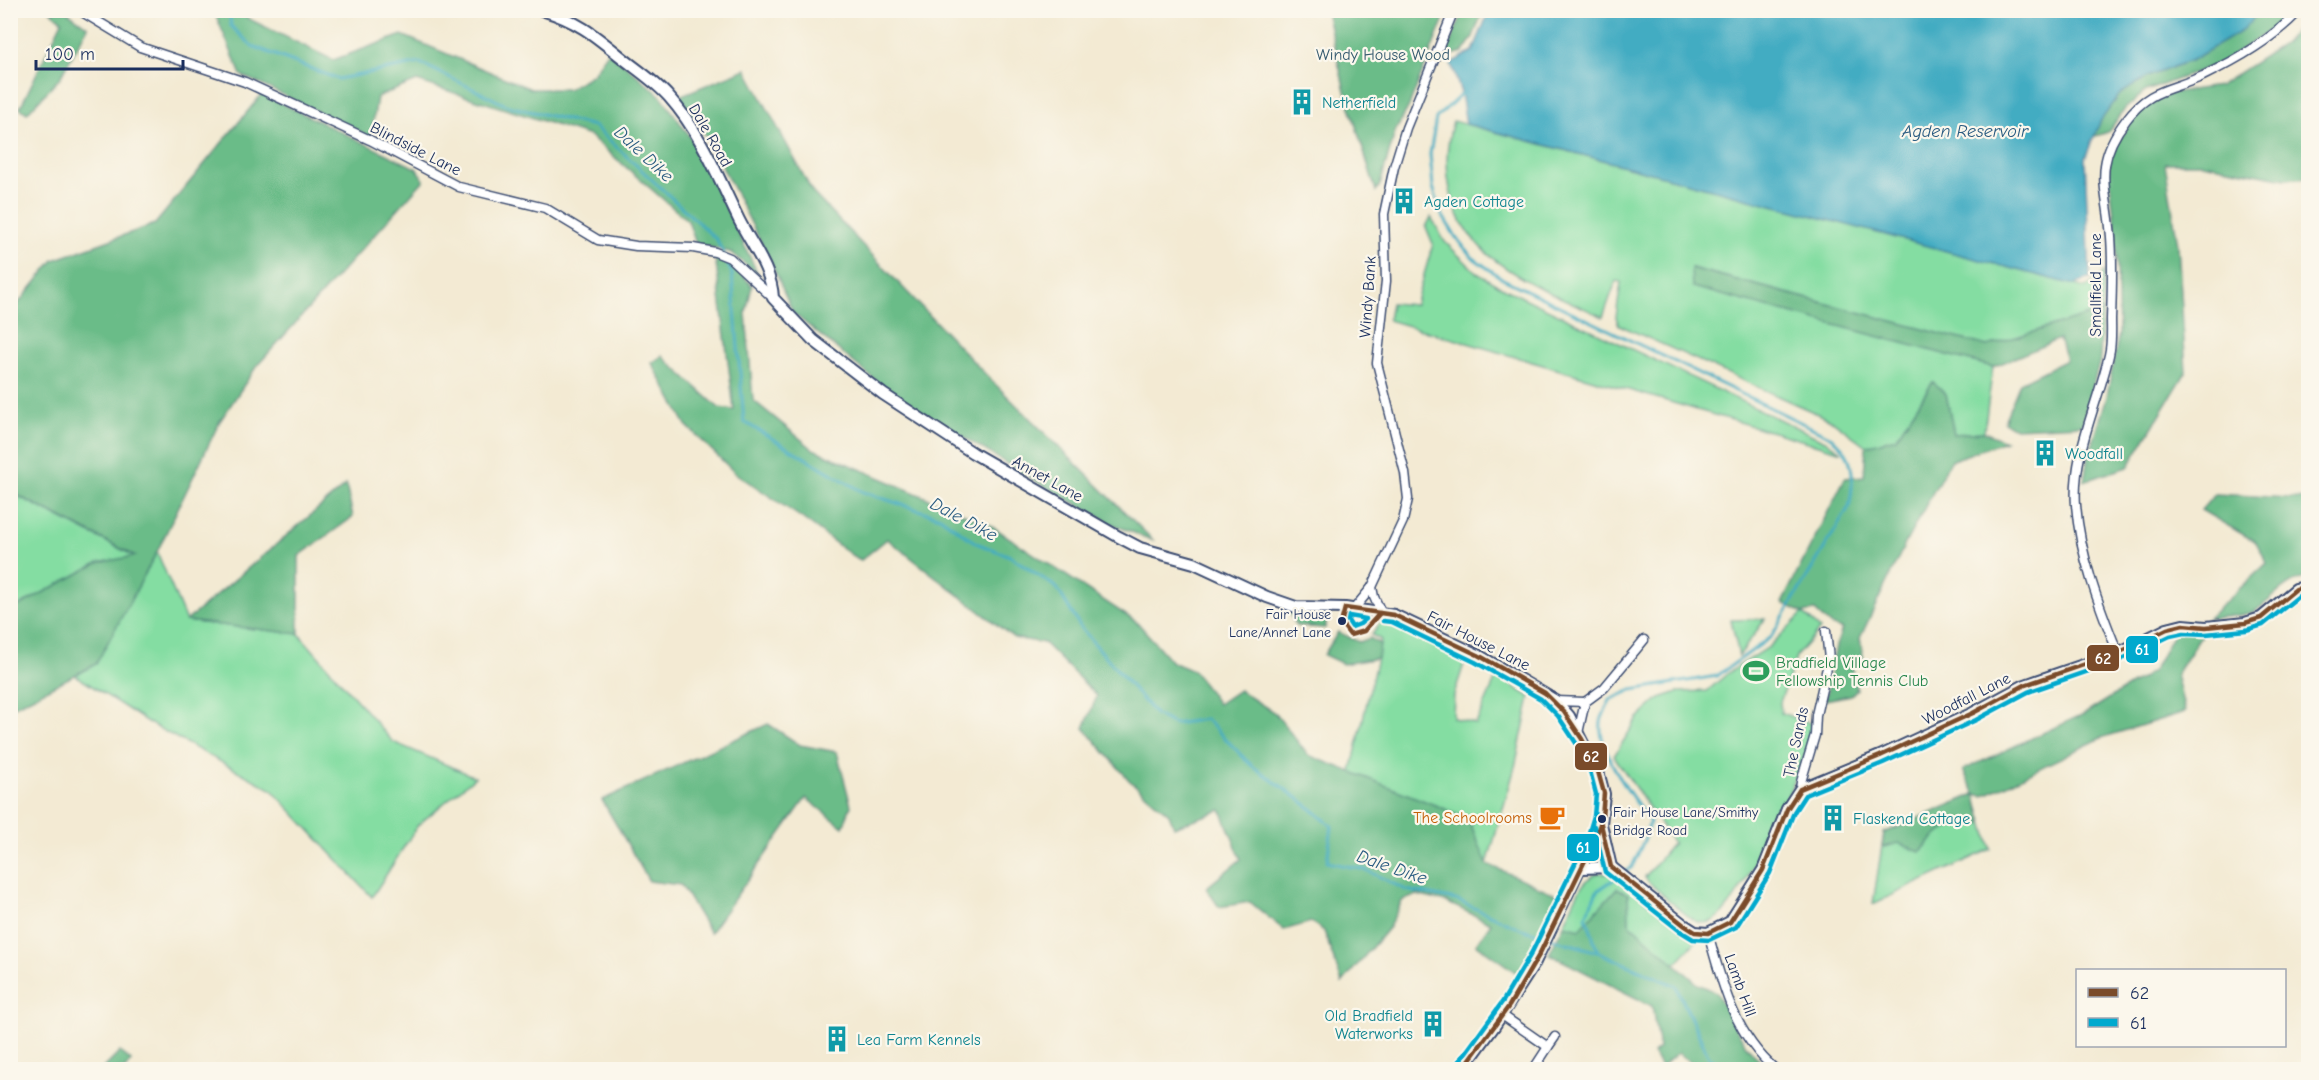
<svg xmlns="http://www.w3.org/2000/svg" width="2319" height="1080" font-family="'Comic Neue',sans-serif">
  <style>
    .green { fill: #84dda2; stroke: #508680; stroke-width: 1.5 }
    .forest { fill: #6bbc88; stroke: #437673; stroke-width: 1.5 }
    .water { fill: #42acc2; stroke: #2e6e90; stroke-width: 1.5 }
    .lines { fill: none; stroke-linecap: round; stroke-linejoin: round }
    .stream { stroke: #42acc2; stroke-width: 3 }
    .minor-casing { stroke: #3b4b70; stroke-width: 11 }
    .tertiary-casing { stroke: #3b4b70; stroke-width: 14 }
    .minor { stroke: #fff; stroke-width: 8 }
    .tertiary { stroke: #fff; stroke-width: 10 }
    .bus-1-casing { stroke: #fbf7ec; stroke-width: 9 }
    .bus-2-casing { stroke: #fbf7ec; stroke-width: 9 }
    .bus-1 { stroke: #7a4b2a; stroke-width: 4.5 }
    .bus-2 { stroke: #00a9ce; stroke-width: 4.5 }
    .bus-dot { fill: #1b2f5e; stroke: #fbf7ec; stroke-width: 2 }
    .labels { text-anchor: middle; stroke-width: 4.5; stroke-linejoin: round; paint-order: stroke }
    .bus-label { font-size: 14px; fill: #1b2f5e; stroke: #fbf7ec; text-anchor: end }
    .park-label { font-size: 16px; fill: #355a6f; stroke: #fbf7ec }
    .culture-label { font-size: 16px; fill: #0d838f; stroke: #fbf7ec; text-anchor: start }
    .street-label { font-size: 16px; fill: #1b2f5e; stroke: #fbf7ec }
    .leisure-label { font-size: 16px; fill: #27864d; stroke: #fbf7ec; text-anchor: start }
    .food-label { font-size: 16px; fill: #c56008; stroke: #fbf7ec; text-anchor: end }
    .water-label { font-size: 18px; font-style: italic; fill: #295b81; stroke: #fbf7ec }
    .line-badge { stroke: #fbf7ec; stroke-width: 2 }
    .badge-label { font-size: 16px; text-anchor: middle; font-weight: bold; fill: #fff }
  </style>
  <rect width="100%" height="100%" fill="#fbf7ec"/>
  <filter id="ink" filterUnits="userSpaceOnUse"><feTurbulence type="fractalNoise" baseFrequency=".0167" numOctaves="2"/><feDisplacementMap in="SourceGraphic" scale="12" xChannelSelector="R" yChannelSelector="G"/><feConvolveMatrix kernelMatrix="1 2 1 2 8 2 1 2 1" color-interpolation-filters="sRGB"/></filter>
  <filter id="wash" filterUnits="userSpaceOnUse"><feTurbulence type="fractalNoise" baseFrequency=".008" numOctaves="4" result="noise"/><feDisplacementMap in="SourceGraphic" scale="24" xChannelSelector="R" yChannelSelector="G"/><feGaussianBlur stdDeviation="1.35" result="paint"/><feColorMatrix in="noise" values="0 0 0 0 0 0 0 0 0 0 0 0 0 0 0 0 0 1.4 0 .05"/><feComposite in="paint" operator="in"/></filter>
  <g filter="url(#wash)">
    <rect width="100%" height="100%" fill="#f3ead3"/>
    <g class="green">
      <path d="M1453 121 2086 288 2104 273 2102 311 1987 346 1692 268 1693 287 1993 367 1984 432 1954 434 1946 394 1933 382 1896 438 1866 446 1831 420 1619 325 1616 317 1621 282 1616 281 1603 317C1542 288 1465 264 1450 190 1445 166 1446 145 1453 121Z"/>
      <polygon points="1431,217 1445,242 1477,273 1499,286 1827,442 1842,452 1388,320 1391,303 1415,305 1433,244 1426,227"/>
      <polygon points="10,492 136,557 98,563 11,610"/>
      <polygon points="157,552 186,621 299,634 393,742 475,777 418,825 372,897 271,789 149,723 75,675 96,664"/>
      <path d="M1803 613 1820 629 1797 655 1780 702 1781 713 1813 724 1814 736C1798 770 1742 912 1710 922 1708 923 1700 923 1697 922 1688 919 1654 886 1644 878L1673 843 1614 756 1638 718 1660 698 1678 692 1707 691 1728 673 1769 647Z"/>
      <polygon points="1765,619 1739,656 1731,620"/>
      <polygon points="1384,620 1389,620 1466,658 1454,695 1453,718 1476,724 1497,676 1530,697 1515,767 1487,864 1468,818 1351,772 1381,640 1372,635 1380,623"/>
      <polygon points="1975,794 1991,849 1873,904 1884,833"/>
      <path d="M1598 873H1609L1616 876 1696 941 1675 964 1629 923 1628 895 1617 888 1580 929 1564 925C1572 908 1579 880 1598 873Z"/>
    </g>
    <g class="forest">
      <polygon points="1464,10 1483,11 1473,37 1463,52 1444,57"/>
      <polygon points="50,11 66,11 88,27 60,78 27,113 20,108 62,21"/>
      <polygon points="214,11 246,11 247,18 333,60 402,35 531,89 568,89 593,74 609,51 662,97 697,147 758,274 730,252 696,244 688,221 590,136 417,81 377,97 371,137 241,75"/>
      <polygon points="1326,11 1447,11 1409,106 1395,132 1380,185 1376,191 1345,91"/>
      <polygon points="2260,11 2294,11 2285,20 2221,63 2146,91 2125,109 2108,132 2093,137 2101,120 2120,94 2147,77 2192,60 2243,30"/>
      <polygon points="2308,17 2308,177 2285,179 2203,163 2165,163 2178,245 2186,372 2128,467 2084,481 2087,463 2107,396 2119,333 2116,233 2108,163 2112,151 2133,118 2149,104 2170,93 2219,86 2283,44"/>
      <polygon points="746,69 813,193 991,380 1154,541 1112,524 1047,488 914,407 885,388 793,313 771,262 709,141 679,96"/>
      <polygon points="262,94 416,168 424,180 256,367 220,421 157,552 96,664 11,708 11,610 98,563 135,556 11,492 11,312 54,260 155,224"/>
      <polygon points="715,255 730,261 752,286 746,313 753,400 813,449 990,525 1138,623 1172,662 1194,671 1218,704 1239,690 1275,713 1308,755 1468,818 1487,864 1560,896 1521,976 1476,944 1491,923 1446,902 1417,895 1402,901 1389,927 1342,983 1324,931 1311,922 1284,930 1250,902 1219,907 1206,888 1241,859 1221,810 1174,827 1169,814 1129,780 1084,728 1097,696 1044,643 1014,638 887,539 861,560 853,556 802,518 735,473 686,425 652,363 662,356 719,408 734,410"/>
      <polygon points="1691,268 1987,346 2102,311 2100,360 2082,425 2015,428 2004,422 2020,383 2066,360 2059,339 1993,367 1692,287"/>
      <polygon points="1933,382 1946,394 1954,434 1984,432 2005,441 1950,461 1906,542 1860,638 1864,661 1852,667 1857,689 1851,695 1825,700 1836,646 1842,629 1830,625 1815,611 1803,613 1782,603 1845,478 1864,476 1866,446 1896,438"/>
      <polygon points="346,485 353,517 299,556 299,634 186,621"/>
      <path d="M2215 494 2308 499V578C2287 579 2272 600 2255 611 2246 616 2219 617 2207 619L2267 563 2256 542 2201 510Z"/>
      <polygon points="1289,611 1329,614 1325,628 1296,626"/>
      <path d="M2186 630 2203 632 2176 674 2185 712 2101 738 1983 796 1975 794 1983 823C1947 823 1944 828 1920 852L1898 843 1882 848 1884 833 1975 794 1963 770 2088 712 2153 671 2175 631Z"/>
      <polygon points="1338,632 1359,642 1370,638 1380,644 1378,658 1343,664 1324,655"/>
      <polygon points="768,724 800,745 837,752 851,806 843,827 806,798 710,933 681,885 649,881 602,800"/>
      <polygon points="1617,888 1628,894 1629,923 1698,984 1716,992 1745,1044 1765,1067 1763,1069 1699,1069 1678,1053 1661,1067 1653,1053 1659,1048 1652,1006 1549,954 1564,925 1580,929"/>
      <polygon points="120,1052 131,1061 125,1069 103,1069"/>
    </g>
    <polygon class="water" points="1489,11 1489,10 2260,11 2243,30 2192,60 2147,77 2120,94 2101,120 2085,158 2090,278 2075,285 1466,124 1461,93 1451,63 1473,51"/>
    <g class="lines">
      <g class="stream">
        <polyline points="229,10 231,26 252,46 338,79 420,63 508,106 594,126 717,240 732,274 744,422 863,492 940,517 976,543 1010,556 1057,588 1081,628 1156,715 1174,724 1206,719 1251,765 1303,802 1332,826 1327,862 1366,870 1406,890 1456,900 1522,929 1544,936"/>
        <path d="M1464 92 1436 118 1430 154 1433 187 1441 213 1455 236 1472 257 1503 279 1827 435C1856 452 1855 478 1849 507L1771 637 1717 676 1632 690 1610 700C1608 706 1602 715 1601 722 1597 751 1633 799 1650 821L1645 838 1632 867 1597 891 1586 916 1598 952"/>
        <polyline points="1550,938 1598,952 1676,986 1709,1057 1726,1070"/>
      </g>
    </g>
  </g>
  <g filter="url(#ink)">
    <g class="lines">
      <g class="minor-casing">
        <g id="minor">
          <polyline points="79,10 140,47 245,82 370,140 459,187 545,208 598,240 636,246 693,248 715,252 730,258 773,298"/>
          <polyline points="1354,609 1372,587"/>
          <polyline points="1381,612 1374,597 1372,587 1403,521 1408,499 1405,473 1377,363 1386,281 1384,214 1394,167 1406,128 1454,10"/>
          <path d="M2118 653C2099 606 2080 556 2076 505 2072 454 2098 404 2109 355 2112 343 2111 330 2111 319 2112 291 2113 264 2111 237 2107 187 2092 165 2126 120 2150 88 2170 91 2203 76 2238 59 2273 39 2300 10"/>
          <polyline points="1556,701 1585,702"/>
          <polyline points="1578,733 1585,702 1604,688 1644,640"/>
          <polyline points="1800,789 1801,782 1815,735 1816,715 1829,659 1826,631"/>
          <path d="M1708 933C1722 984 1734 1034 1776 1070"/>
          <polyline points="1502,1015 1548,1047 1555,1037"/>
          <polyline points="1535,1067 1548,1047"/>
        </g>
      </g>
      <g class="tertiary-casing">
        <g id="tertiary">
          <path d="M542 10C577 21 592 33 620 56 636 69 655 81 669 97 701 133 718 177 739 220 751 244 772 270 773 298L813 340 883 394 973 453 1119 537 1140 548 1194 563 1267 597 1296 607 1345 608 1394 615 1478 655 1556 701 1569 716 1599 775 1604 794 1601 824 1533 966 1495 1025 1462 1070"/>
          <polyline points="1601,824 1611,867"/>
          <polyline points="1582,868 1611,867 1684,925 1695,932 1708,933 1730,922 1763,870 1787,809 1800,789 1880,756 1973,713 2025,685 2118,653 2167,629 2183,625 2206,627 2245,623 2261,618 2296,589 2308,587"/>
        </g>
      </g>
      <use href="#minor" class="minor"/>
      <use href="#tertiary" class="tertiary"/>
      <g class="bus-1-casing">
        <g id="bus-1">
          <polygon points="1345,608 1380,613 1364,631 1350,635 1341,623"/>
          <polyline points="1380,613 1394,615 1478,655 1545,693 1564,712 1582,739 1597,768 1604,793 1602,818 1594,842 1539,955 1509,1006 1462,1070"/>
          <polyline points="1601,824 1611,867 1684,925 1695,932 1708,933 1730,922 1763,870 1787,809 1800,789 1880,756 1973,713 2025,685 2118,653 2167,629 2183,625 2206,627 2245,623 2261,618 2296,589 2308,587"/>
        </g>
      </g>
      <g class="bus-2-casing">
        <g id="bus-2">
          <polygon points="1349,616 1366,619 1360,624 1352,627 1348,621"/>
          <polyline points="1383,621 1392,622 1475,662 1541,699 1558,716 1576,743 1590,771 1596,794 1594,816 1587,839 1532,952 1503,1001 1456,1066"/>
          <polyline points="1594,826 1605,872 1680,931 1693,939 1709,940 1736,927 1770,873 1794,812 1805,795 1883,763 1976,720 2028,692 2120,660 2170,636 2184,633 2206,634 2246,630 2263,625 2299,596 2308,595"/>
        </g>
      </g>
      <use href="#bus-1" class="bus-1"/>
      <use href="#bus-2" class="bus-2"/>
    </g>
  </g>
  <defs>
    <g id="building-bare" transform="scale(2.07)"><path d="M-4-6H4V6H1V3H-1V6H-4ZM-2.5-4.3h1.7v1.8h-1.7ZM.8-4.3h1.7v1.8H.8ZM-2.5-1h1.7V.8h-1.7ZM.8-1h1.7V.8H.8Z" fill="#0f9aa8" stroke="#fbf7ec" stroke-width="2.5" paint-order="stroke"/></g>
    <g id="stadium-bare" transform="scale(2.07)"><path d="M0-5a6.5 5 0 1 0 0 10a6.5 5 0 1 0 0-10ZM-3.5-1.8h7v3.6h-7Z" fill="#2e9e5b" stroke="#fbf7ec" stroke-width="2.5" paint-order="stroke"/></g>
    <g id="cafe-bare" transform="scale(2.07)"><path d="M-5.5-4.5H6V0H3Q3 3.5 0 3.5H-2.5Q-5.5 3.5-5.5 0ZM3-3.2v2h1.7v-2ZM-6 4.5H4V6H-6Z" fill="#e8710a" stroke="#fbf7ec" stroke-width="2.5" paint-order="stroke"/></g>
  </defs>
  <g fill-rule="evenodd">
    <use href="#building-bare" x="1302" y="102"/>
    <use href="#building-bare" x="1404" y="201"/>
    <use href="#building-bare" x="2045" y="453"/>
    <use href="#stadium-bare" x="1756" y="671"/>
    <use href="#cafe-bare" x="1552" y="817"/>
    <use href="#building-bare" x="1833" y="818"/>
    <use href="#building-bare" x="1433" y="1024"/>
    <use href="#building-bare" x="837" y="1039"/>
  </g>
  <g class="bus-dot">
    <circle cx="1342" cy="621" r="5"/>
    <circle cx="1602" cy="819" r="5"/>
  </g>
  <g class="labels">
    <g class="bus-label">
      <text x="1331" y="619">Fair House<tspan x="1331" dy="18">Lane/Annet Lane</tspan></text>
      <text x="1613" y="817" text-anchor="start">Fair House Lane/Smithy<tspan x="1613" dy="18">Bridge Road</tspan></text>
    </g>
    <g class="park-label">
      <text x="1383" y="60">Windy House Wood</text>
    </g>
    <g class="culture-label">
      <text x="1322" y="108">Netherfield</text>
      <text x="1424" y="207">Agden Cottage</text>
      <text x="2065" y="459">Woodfall</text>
      <text x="1853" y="824">Flaskend Cottage</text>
      <text x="1413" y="1021" text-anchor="end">Old Bradfield<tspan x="1413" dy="18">Waterworks</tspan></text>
      <text x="857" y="1045">Lea Farm Kennels</text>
    </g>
    <g class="street-label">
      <text transform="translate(711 135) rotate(60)" y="6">Dale Road</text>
      <text transform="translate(416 148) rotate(27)" y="6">Blindside Lane</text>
      <text transform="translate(2095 285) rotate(-90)" y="6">Smallfield Lane</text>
      <text transform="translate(1367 297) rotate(-86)" y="6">Windy Bank</text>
      <text transform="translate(1048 478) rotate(29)" y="6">Annet Lane</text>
      <text transform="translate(1479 640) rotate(27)" y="6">Fair House Lane</text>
      <text transform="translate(1966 698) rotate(-27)" y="6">Woodfall Lane</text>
      <text transform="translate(1795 742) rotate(-78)" y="6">The Sands</text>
      <text transform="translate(1741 985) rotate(70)" y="6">Lamb Hill</text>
    </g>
    <g class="leisure-label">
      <text x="1776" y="668">Bradfield Village<tspan x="1776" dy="18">Fellowship Tennis Club</tspan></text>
    </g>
    <g class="food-label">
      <text x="1532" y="823">The Schoolrooms</text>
    </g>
    <g class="water-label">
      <text x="1965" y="137">Agden Reservoir</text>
      <text transform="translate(644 154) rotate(43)" y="6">Dale Dike</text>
      <text transform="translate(964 519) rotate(28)" y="6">Dale Dike</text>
      <text transform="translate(1392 867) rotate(19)" y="6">Dale Dike</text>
    </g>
  </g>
  <g class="line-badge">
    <rect x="2125" y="635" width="34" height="29" rx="6" fill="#00a9ce"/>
    <rect x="2086" y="644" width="34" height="28" rx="6" fill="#7a4b2a"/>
    <rect x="1574" y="742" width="34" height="29" rx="6" fill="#7a4b2a"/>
    <rect x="1566" y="833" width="34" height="29" rx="6" fill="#00a9ce"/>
  </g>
  <g class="badge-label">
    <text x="2142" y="655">61</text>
    <text x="2103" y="664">62</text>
    <text x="1591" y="762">62</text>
    <text x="1583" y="853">61</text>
  </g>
  <rect width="2319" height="1080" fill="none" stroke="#fbf7ec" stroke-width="36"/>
  <rect x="2076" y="969" width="210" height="78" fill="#fbf7ec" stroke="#a1a7b3" stroke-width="1.5"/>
  <rect x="2088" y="988" width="30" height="9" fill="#7a4b2a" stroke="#a1a7b3" stroke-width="1.5"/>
  <text x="2130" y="999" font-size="18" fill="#1b2f5e">62</text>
  <rect x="2088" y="1018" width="30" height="9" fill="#00a9ce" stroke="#a1a7b3" stroke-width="1.5"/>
  <text x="2130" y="1029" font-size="18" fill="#1b2f5e">61</text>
  <path d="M36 60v9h147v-9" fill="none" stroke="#1b2f5e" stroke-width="3"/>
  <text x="45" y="60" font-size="18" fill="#1b2f5e" stroke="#fbf7ec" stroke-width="4.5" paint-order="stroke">100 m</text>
</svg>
